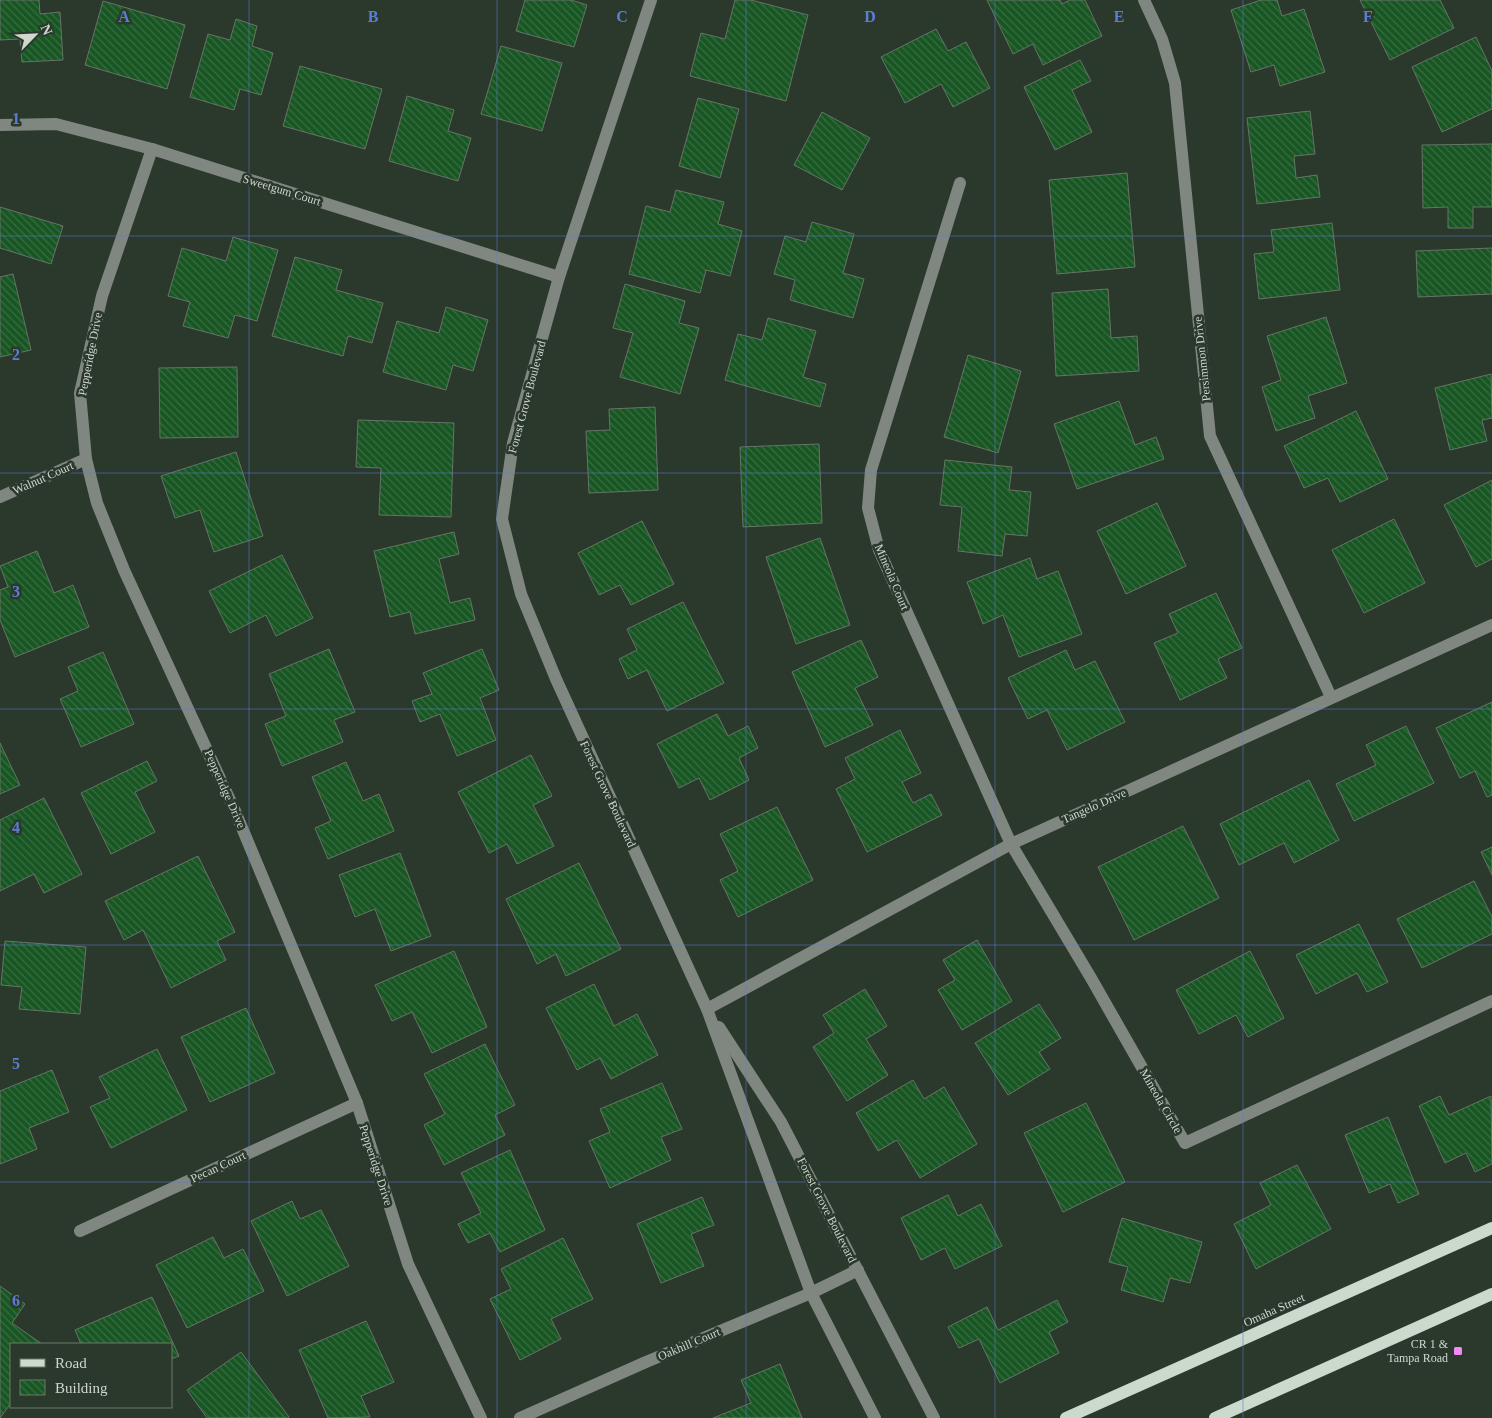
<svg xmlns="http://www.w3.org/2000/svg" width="1492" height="1418" font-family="Georgia,serif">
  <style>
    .building { fill: url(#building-back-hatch); stroke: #677467 }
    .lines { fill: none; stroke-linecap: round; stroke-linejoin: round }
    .minor { stroke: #808780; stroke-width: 12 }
    .major { stroke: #ccd9cd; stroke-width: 12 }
    .grid { fill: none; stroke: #5b7ed5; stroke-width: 1; stroke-opacity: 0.55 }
    .poi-dot { fill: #f18af4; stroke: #2b382c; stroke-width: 2 }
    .labels { text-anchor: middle; stroke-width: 5; stroke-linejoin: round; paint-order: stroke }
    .street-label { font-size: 12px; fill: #cfd7cf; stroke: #2b382c }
    .poi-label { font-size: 12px; fill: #cfd7cf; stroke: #2b382c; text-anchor: end }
    .grid-label { font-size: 16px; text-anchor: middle; font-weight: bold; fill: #5b7ed5; stroke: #2b382c; stroke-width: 5; stroke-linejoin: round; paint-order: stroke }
  </style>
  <defs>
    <pattern id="building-back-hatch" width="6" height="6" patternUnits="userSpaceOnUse" patternTransform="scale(1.25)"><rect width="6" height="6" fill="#185623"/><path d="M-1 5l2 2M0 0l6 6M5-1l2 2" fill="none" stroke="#396e42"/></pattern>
  </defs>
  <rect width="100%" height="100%" fill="#2b382c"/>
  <g class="building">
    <polygon points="0,0 39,0 40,14 60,12 63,60 22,62 20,39 0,40"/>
    <polygon points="525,0 571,0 587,5 574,47 516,31"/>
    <polygon points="735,0 751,0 808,15 786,101 690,76 701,33 725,39"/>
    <polygon points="987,0 1060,0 1062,4 1070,0 1085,0 1102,36 1043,65 1033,44 1013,54"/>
    <polygon points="1261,0 1277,0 1282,16 1304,9 1325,72 1280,86 1274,65 1251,72 1231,10"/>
    <polygon points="1360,0 1440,0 1454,28 1390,60"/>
    <polygon points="103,1 185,25 167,89 85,65"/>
    <polygon points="236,19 257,26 252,46 273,53 261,95 240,89 234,110 190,97 208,34 230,40"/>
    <polygon points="936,29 948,51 966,42 990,88 953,107 941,84 905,103 881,57"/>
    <polygon points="1476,37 1492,71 1492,109 1442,132 1412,67"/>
    <polygon points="501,46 562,63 542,131 481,114"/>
    <polygon points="1080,60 1091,81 1072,90 1092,132 1055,150 1024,87"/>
    <polygon points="300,66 382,89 365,149 283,126"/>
    <polygon points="407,96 454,110 448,131 471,138 458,181 389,161"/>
    <polygon points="698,98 739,109 720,178 679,166"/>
    <polygon points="1310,111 1315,154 1294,156 1296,178 1317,175 1320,197 1257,204 1247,118"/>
    <polygon points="822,112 870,138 842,190 794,165"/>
    <polygon points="1492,144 1492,207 1473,207 1473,228 1448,228 1448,207 1423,208 1422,145"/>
    <polygon points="1127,173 1135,267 1057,274 1049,180"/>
    <polygon points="676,190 724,202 718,224 742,231 730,276 706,270 700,293 629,274 646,206 670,212"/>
    <polygon points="0,207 63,226 51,264 0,248"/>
    <polygon points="812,222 854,234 843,273 864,279 853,318 790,300 795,280 774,274 785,236 806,242"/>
    <polygon points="1332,223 1340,290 1259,299 1254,254 1274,252 1271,230"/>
    <polygon points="233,237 278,250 257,321 235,315 228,338 183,326 190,302 168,296 182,248 226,261"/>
    <polygon points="1492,248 1492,294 1418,297 1416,251"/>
    <polygon points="295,257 342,270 336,290 383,303 372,343 348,336 343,356 272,336"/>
    <polygon points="13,274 31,350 0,357 0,277"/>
    <polygon points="625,284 685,301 679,323 699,328 680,394 620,377 633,333 613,328"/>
    <polygon points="1108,289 1111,338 1137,336 1139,371 1056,376 1052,293"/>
    <polygon points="446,307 488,320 473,371 453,365 446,390 383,372 397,321 439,333"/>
    <polygon points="1326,317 1347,383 1308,396 1315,418 1276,431 1262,387 1281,380 1267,336"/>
    <polygon points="768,318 816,331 803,377 826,384 820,407 725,380 738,334 762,340"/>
    <polygon points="968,355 1021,371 998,453 944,437"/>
    <polygon points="237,367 238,437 160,438 159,368"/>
    <polygon points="1491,374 1492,418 1482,420 1487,441 1450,450 1435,388"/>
    <polygon points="1119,401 1135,445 1156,437 1164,459 1077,489 1054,424"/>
    <polygon points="655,407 658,490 589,493 586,431 610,430 609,409"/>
    <polygon points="1356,411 1388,479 1340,502 1328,478 1304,488 1284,446"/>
    <polygon points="358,420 454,423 451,517 379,515 381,468 356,467"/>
    <polygon points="819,444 822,523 743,527 740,447"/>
    <polygon points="236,452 263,536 214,552 200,510 175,518 161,476"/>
    <polygon points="945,460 1012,467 1009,490 1031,492 1027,536 1005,534 1002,556 958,551 962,507 940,505"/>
    <polygon points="1492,480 1492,559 1476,567 1444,505"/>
    <polygon points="1157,503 1186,566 1126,594 1097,531"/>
    <polygon points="1394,519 1425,583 1364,613 1332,550"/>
    <polygon points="642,521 674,584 631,605 620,585 599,595 578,553"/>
    <polygon points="454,532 459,554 439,559 450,603 470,598 475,620 415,634 410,612 390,617 374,551"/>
    <polygon points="820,538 850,625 796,644 766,557"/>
    <polygon points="37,551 54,593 73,585 89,627 15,657 0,620 0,590 8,587 0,566"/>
    <polygon points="282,555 313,618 276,636 266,615 230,633 209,591"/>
    <polygon points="1030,558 1037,579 1058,571 1082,634 1019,657 1003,615 983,624 967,582"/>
    <polygon points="1216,593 1242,648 1218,659 1227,678 1180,700 1154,643 1178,633 1169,614"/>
    <polygon points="683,602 724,683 667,711 647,670 628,679 619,659 637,650 627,629"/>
    <polygon points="861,640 878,677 855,688 873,725 825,747 792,672"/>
    <polygon points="329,649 355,712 334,720 343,742 282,766 265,724 286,716 269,674"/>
    <polygon points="482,649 499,690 480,698 496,740 457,756 440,714 420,722 412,701 432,694 423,673"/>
    <polygon points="1066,650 1075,670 1095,661 1125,722 1067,750 1047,710 1028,719 1008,678"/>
    <polygon points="103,652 134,724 81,747 60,699 78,691 68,667"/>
    <polygon points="1492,702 1492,795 1487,797 1475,771 1460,778 1436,728"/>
    <polygon points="717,714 728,736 748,726 758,748 739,758 749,780 710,800 699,778 679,788 657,744"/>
    <polygon points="1406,726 1434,783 1354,821 1336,784 1376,765 1366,745"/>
    <polygon points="900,730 921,773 902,782 913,803 931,794 942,815 867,852 836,789 855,779 845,758"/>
    <polygon points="0,743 20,785 0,794"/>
    <polygon points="531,755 552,796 533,805 554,846 517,864 507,844 489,853 458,792"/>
    <polygon points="147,761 157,781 135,792 155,832 111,854 81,793"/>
    <polygon points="346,762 363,801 379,794 394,831 328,859 315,828 331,821 312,777"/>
    <polygon points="1309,780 1339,840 1294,863 1284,843 1239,865 1220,824"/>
    <polygon points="44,798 82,874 44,893 34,874 0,891 0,820"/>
    <polygon points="777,807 813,880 738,917 720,880 738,871 720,834"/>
    <polygon points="1183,826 1219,898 1134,940 1098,867"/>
    <polygon points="1492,847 1492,875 1481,852"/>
    <polygon points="400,853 431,936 391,951 375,909 355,917 339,875"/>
    <polygon points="198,856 235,932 217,941 226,960 171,988 143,930 124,940 105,901"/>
    <polygon points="579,863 621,949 566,976 556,954 537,964 506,899"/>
    <polygon points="1474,881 1492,917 1492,934 1422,968 1397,919"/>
    <polygon points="1359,924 1388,982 1367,992 1357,973 1316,994 1296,955"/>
    <polygon points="977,940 1012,1001 962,1030 938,990 955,980 943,960"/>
    <polygon points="5,941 86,947 80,1014 19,1009 22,987 1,985"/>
    <polygon points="454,951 487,1027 432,1053 412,1012 392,1021 375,985"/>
    <polygon points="1250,951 1284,1018 1248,1037 1236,1015 1199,1034 1176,990"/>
    <polygon points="594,984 614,1026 637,1014 658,1055 611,1079 600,1058 577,1070 546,1008"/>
    <polygon points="865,989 887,1026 866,1039 888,1075 847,1101 813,1047 834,1033 823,1015"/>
    <polygon points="1039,1004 1061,1038 1039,1052 1050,1069 1008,1095 975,1043"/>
    <polygon points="246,1008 275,1073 210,1102 181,1037"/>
    <polygon points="485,1044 515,1105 495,1115 505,1135 444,1165 424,1125 445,1114 424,1074"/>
    <polygon points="157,1049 187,1110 111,1148 90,1107 110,1098 99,1077"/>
    <polygon points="52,1070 69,1112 29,1128 37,1149 0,1164 0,1091"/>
    <polygon points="913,1080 924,1099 944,1087 977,1144 920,1178 897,1140 878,1151 856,1113"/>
    <polygon points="662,1083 682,1129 661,1137 671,1160 610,1188 589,1141 610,1132 600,1109"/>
    <polygon points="1440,1096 1449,1115 1491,1096 1492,1164 1475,1172 1466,1153 1445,1163 1419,1106"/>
    <polygon points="1086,1103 1125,1182 1063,1212 1024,1133"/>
    <polygon points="1388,1117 1419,1194 1398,1203 1390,1184 1369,1193 1345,1135"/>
    <polygon points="510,1150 545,1230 500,1252 490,1233 468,1243 458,1224 481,1213 461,1173"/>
    <polygon points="1297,1165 1331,1229 1256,1269 1234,1224 1271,1205 1260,1183"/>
    <polygon points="948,1195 958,1216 981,1204 1002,1246 955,1269 945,1248 921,1260 901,1218"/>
    <polygon points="702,1197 714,1225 691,1234 704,1266 661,1283 637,1224"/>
    <polygon points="292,1201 300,1219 321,1210 349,1266 287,1296 251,1221"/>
    <polygon points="1122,1218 1202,1242 1190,1283 1170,1278 1163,1302 1121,1290 1128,1267 1109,1262"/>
    <polygon points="213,1237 224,1258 243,1249 264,1291 187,1328 156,1265"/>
    <polygon points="563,1238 593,1299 551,1319 561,1339 520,1360 490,1299 511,1289 501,1269"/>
    <polygon points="0,1286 25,1304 12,1323 42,1344 11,1344 11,1403 0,1418"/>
    <polygon points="152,1297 179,1356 171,1359 171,1344 81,1344 75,1330"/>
    <polygon points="1057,1300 1068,1322 1049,1332 1059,1353 1000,1383 979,1339 959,1348 948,1327 987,1307 998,1330"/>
    <polygon points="366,1321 394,1382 361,1396 370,1417 328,1418 299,1350"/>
    <polygon points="241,1352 289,1417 288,1418 207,1418 187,1390"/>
    <polygon points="780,1364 802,1418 713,1418 751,1403 741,1380"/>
  </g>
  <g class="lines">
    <g class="minor">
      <polyline points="651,0 559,277 513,443 502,519 521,594 556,679 707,1009 811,1293 875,1418"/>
      <polyline points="1144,0 1162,39 1175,83 1210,436 1331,697"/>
      <polyline points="0,125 56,124 152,149 559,277"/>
      <polyline points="152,149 102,296 80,393 86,459 97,503 124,570 235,811 357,1103 408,1264 481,1418"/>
      <polyline points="960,183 871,470 868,508 879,550 1011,844 1091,978 1185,1143 1492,1001"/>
      <polyline points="0,497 86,459"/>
      <polyline points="707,1009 1011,844 1492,625"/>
      <polyline points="719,1027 781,1122 934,1418"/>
      <polyline points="80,1231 357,1103"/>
      <polyline points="520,1418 646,1362 811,1293 858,1270"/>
    </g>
    <g class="major">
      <polyline points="1066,1418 1492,1228"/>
      <polyline points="1215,1418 1492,1294"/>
    </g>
  </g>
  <path class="grid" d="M249 0V1418M497 0V1418M746 0V1418M995 0V1418M1243 0V1418M0 236H1492M0 473H1492M0 709H1492M0 945H1492M0 1182H1492"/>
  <rect class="poi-dot" x="1453" y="1346" width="10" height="10" rx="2.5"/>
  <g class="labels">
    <g class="street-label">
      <text transform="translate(282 190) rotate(17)" y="4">Sweetgum Court</text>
      <text transform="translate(90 354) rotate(-79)" y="4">Pepperidge Drive</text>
      <text transform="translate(1202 359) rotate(-96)" y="4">Persimmon Drive</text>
      <text transform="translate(527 397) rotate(-75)" y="4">Forest Grove Boulevard</text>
      <text transform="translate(43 478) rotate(-24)" y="4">Walnut Court</text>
      <text transform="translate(892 577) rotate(67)" y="4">Mineola Court</text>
      <text transform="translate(225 789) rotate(66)" y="4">Pepperidge Drive</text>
      <text transform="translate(608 794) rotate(65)" y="4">Forest Grove Boulevard</text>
      <text transform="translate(1094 806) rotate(-24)" y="4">Tangelo Drive</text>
      <text transform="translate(1161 1101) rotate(60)" y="4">Mineola Circle</text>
      <text transform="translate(376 1165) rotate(72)" y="4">Pepperidge Drive</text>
      <text transform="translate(218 1167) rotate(-25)" y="4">Pecan Court</text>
      <text transform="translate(827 1210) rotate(63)" y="4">Forest Grove Boulevard</text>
      <text transform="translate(1274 1310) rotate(-24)" y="4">Omaha Street</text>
      <text transform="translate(689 1344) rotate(-23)" y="4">Oakhill Court</text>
    </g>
    <g class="poi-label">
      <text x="1448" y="1348">CR 1 &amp;<tspan x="1448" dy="14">Tampa Road</tspan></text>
    </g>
  </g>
  <g class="grid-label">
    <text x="124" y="22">A</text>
    <text x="373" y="22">B</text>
    <text x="622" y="22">C</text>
    <text x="870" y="22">D</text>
    <text x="1119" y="22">E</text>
    <text x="1368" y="22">F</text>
    <text x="16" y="124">1</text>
    <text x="16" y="360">2</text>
    <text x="16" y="597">3</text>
    <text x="16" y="833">4</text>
    <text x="16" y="1069">5</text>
    <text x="16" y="1306">6</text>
  </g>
  <rect x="10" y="1343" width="162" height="65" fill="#2b382c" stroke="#6d786d"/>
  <rect x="20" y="1359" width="25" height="8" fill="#ccd9cd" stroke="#6d786d"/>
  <text x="55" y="1368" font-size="15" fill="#cfd7cf">Road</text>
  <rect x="20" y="1380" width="25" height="15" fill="url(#building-back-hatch)" stroke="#6d786d"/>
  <text x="55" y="1393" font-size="15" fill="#cfd7cf">Building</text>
  <g transform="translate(35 35) rotate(66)" stroke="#2b382c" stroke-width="4" paint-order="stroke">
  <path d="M0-4L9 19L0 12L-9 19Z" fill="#cfd7cf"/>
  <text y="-8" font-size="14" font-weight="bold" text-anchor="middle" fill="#cfd7cf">N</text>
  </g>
</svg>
